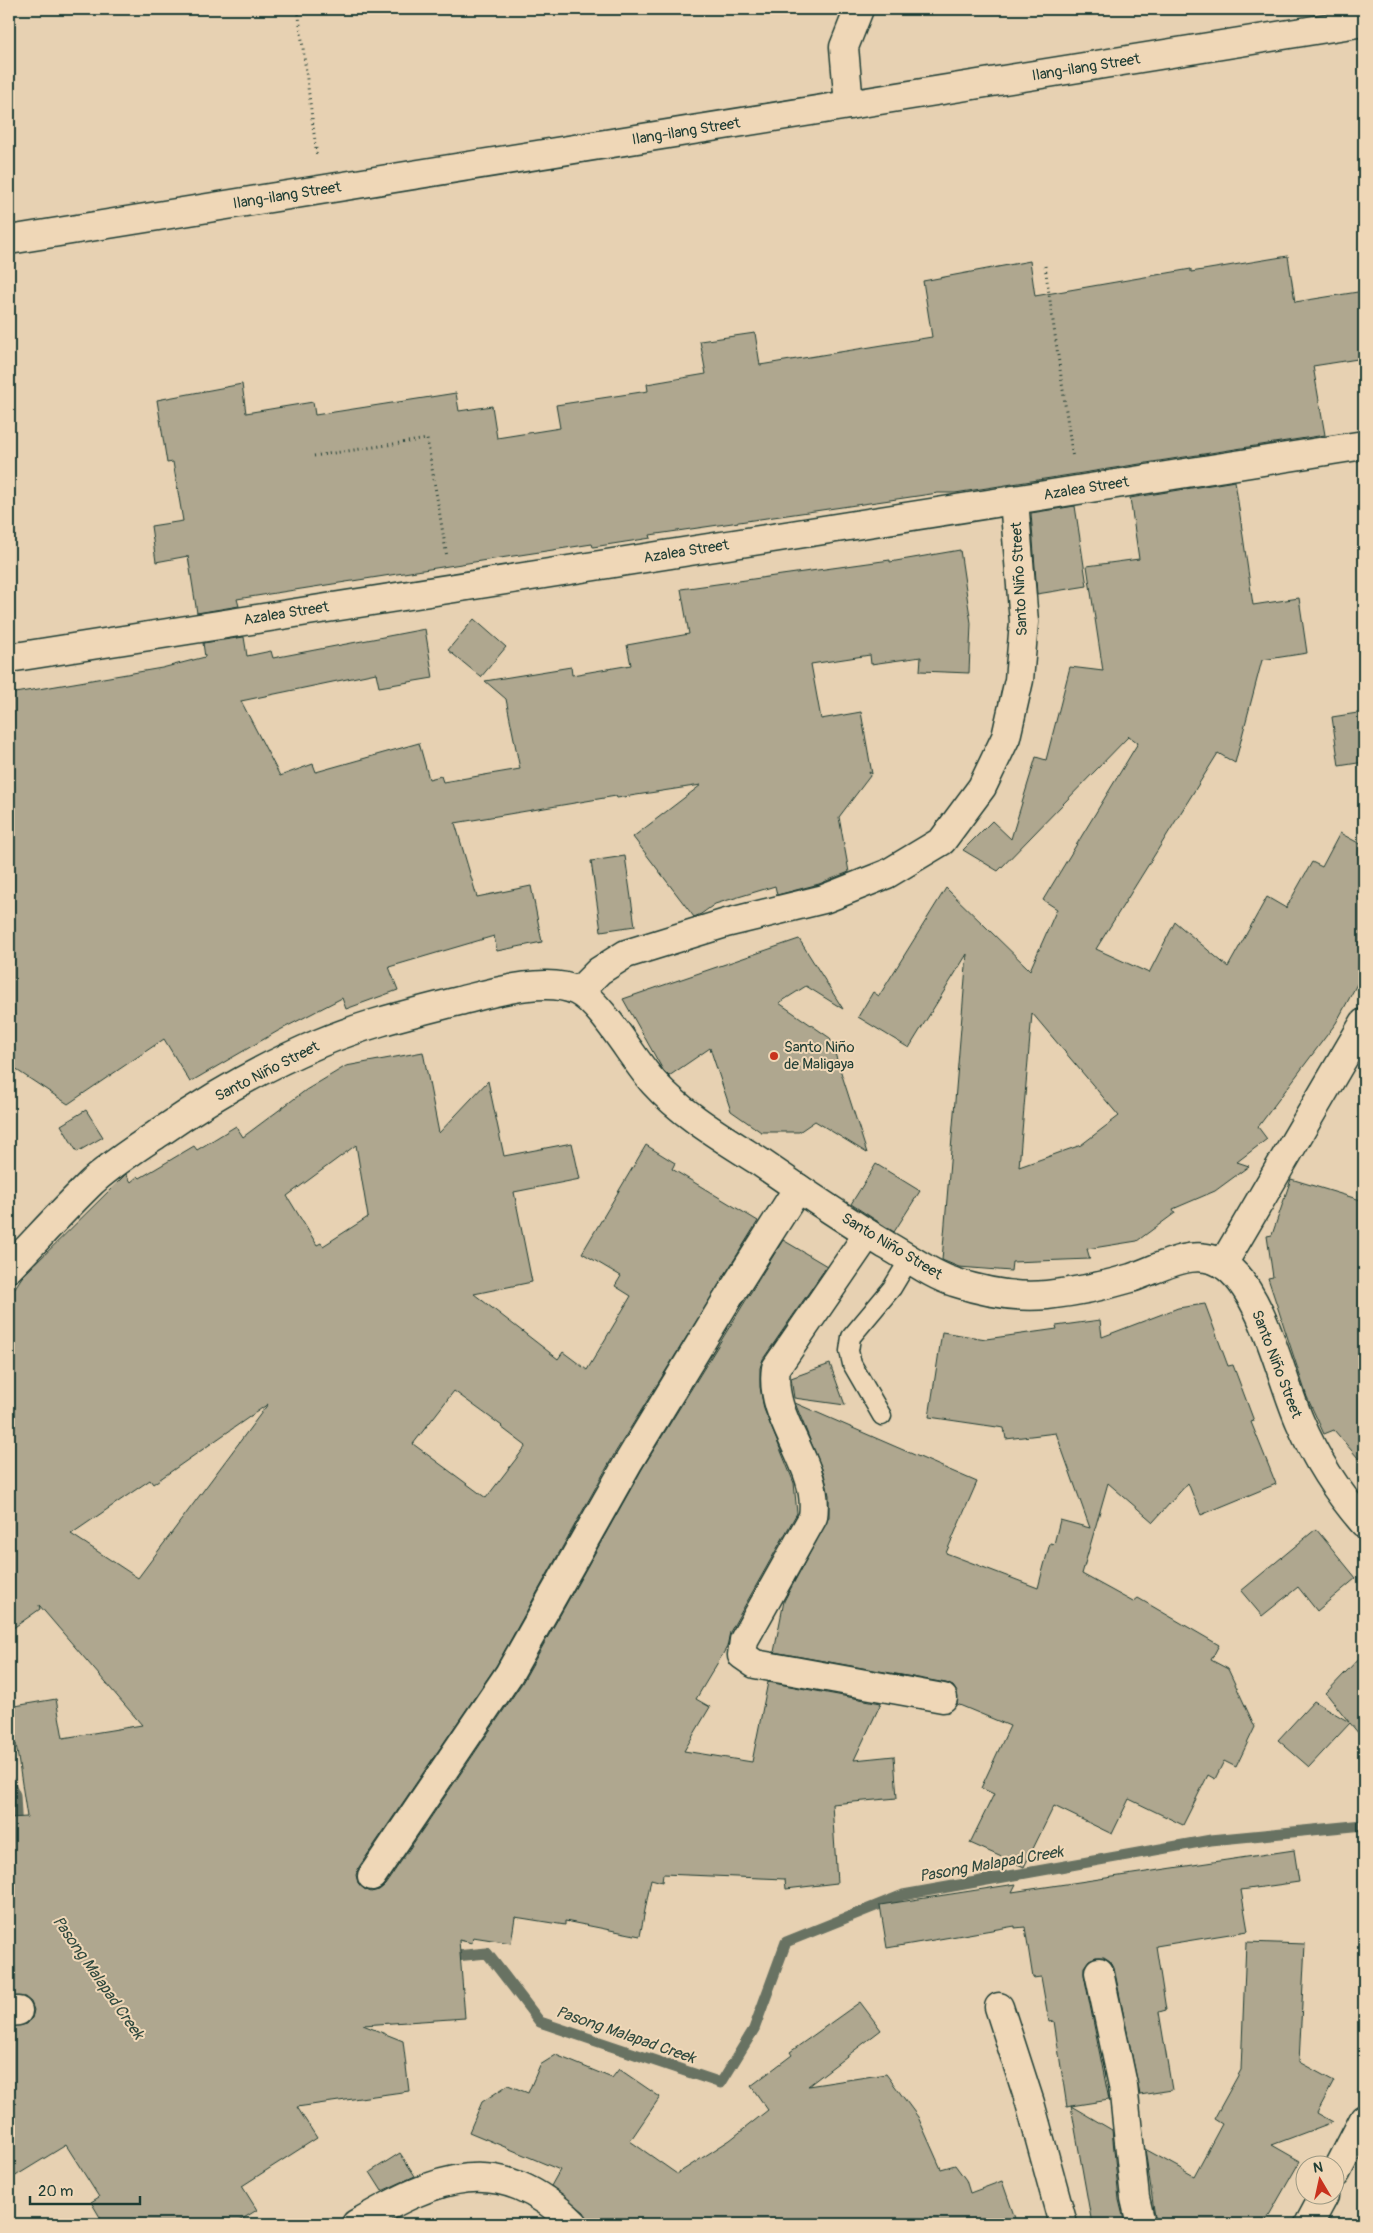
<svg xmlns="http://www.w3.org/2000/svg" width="1373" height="2233" font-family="Pangolin,sans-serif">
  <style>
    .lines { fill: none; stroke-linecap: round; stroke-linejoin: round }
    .stream { stroke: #687262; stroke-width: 11 }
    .building { fill: #afa78f; stroke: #1f3d34; fill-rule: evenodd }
    .service-casing { stroke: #1f3d34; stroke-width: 21 }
    .minor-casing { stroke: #1f3d34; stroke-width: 31 }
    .tertiary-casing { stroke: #1f3d34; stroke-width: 31 }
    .secondary-casing { stroke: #1f3d34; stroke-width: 31 }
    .path { stroke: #1f3d34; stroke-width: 3; stroke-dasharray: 1 4; stroke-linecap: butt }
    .service { stroke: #efd7b7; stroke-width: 18 }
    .minor { stroke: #efd7b7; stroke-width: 28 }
    .tertiary { stroke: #efd7b7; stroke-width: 28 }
    .secondary { stroke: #efd7b7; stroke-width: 28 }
    .poi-dot { fill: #c8321e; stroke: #efd7b7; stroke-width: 2 }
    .labels { text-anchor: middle; stroke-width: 4; stroke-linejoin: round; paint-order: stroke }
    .street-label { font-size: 15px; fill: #1f3d34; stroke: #efd7b7 }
    .poi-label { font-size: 15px; fill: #1f3d34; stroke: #efd7b7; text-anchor: start }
    .water-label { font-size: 16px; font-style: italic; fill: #314a3f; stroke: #efd7b7 }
  </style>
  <rect width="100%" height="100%" fill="#e7d1b2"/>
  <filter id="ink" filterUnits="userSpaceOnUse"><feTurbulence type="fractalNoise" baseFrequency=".02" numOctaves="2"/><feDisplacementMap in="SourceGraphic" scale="10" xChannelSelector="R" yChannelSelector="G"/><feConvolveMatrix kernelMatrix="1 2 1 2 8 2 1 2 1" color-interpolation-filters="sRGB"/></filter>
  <g filter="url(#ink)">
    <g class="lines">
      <g class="stream">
        <polyline points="9,1782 15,1795 17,1833"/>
        <polyline points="445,1957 487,1953 540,2022 721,2083 754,2029 786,1942 903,1895 1211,1840 1364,1825"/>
      </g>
    </g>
    <g class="building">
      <polygon points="1288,256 1295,302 1364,291 1364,358 1313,366 1325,435 955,493 938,493 650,535 651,538 593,547 592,544 474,562 237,599 239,606 197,613 188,556 156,562 151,526 183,521 173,462 167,463 157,400 242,384 246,413 313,402 315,415 456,393 459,411 492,406 497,438 560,428 556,405 648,391 647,384 706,374 700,341 755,333 760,365 932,337 923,281 1030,261 1035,296 1191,269 1191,272"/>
      <path d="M1235 481 1253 605 1299 598 1307 653 1262 660 1235 763 1218 753 1096 949 1149 973 1175 922 1228 967 1267 897 1286 908 1312 862 1322 867 1340 833 1364 846V971L1336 1023 1258 1127 1267 1139 1237 1162 1249 1166 1215 1191 1173 1209 1175 1213 1137 1241 1087 1249 1090 1259 1012 1262 1011 1271 959 1267 942 1260 967 954 909 1048 858 1017 873 992 879 996 946 888 1030 970 1057 909 1043 900 1138 743 1129 736 998 871 963 850 992 821 1011 839 1036 757 1046 760 1070 667 1103 671 1087 566 1139 559 1130 498ZM1032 1013 1119 1116 1081 1145 1019 1167Z"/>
      <polygon points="1075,506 1087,586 1037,594 1031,513"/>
      <polygon points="960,550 971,623 969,673 920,671 921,657 871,664 870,655 811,664 821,719 861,712 872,774 869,772 870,776 839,817 849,872 819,884 777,895 775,886 715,904 701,914 694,917 633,837 701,785 617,798 616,796 455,823 477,897 531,886 542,942 497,951 494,936 389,967 398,990 346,1009 342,998 278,1031 190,1082 164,1039 68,1104 9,1065 9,694 162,668 205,657 203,643 244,637 247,656 271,651 273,658 425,629 433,678 379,687 376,673 241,701 280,776 313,764 316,772 419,743 429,779 441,776 443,782 520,769 506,699 485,681 571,667 572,675 631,665 627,645 689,634 681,589 890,560 890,562"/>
      <polygon points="474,619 506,647 481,677 448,650"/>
      <polygon points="1364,712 1364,762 1339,766 1332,717"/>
      <polygon points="625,856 635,926 601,931 591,861"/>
      <polygon points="799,939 843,1009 806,986 779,1003 830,1038 867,1153 815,1121 799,1132 761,1132 731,1111 710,1048 669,1076 663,1070 623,999"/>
      <path d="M423 1052 439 1133 488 1081 504 1156 572 1143 580 1179 514 1192 532 1282 474 1294 558 1359 563 1352 587 1370 631 1296 615 1286 621 1276 582 1253 646 1145 675 1163 672 1169 758 1221 615 1453 496 1666 359 1867 356 1875 358 1883 364 1889 371 1892 379 1890 385 1885 522 1683 642 1469 783 1240 827 1266 763 1359 760 1368V1387L764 1409 794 1483 797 1513 730 1632 727 1647 696 1699 710 1707 684 1751 752 1762 768 1682 881 1703 854 1760 894 1756 897 1798 832 1804 837 1883 786 1889 785 1879 663 1874 662 1882 651 1879 640 1936 565 1921V1925L515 1917 511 1943 473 1937 472 1943 459 1940 465 2018 363 2025 403 2041 409 2091 297 2107 317 2138 242 2186 257 2210 234 2224H104L91 2202 99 2197 66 2145 9 2180V2027L27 2024 32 2018 34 2010 31 2002 25 1997 9 1996V1818L27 1817 16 1744 9 1746V1707L56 1699 63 1738 142 1725 39 1605 40 1609 9 1631V1297L22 1277 126 1174 131 1182 138 1176 140 1178 194 1146 197 1150 236 1126 243 1137 306 1090 346 1066ZM356 1145 368 1217 323 1246 321 1243 317 1245 287 1196ZM454 1391 502 1426 501 1427 526 1446 486 1498 413 1444ZM268 1404 138 1578 71 1534 150 1480 153 1484Z"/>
      <polygon points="86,1110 103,1137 77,1152 61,1125"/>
      <polygon points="876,1164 920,1191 894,1232 851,1204"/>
      <polygon points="1291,1179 1364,1201 1364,1465 1334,1430 1324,1434 1307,1397 1268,1278 1273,1277 1267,1236 1272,1235"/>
      <polygon points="1205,1304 1228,1366 1233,1365 1254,1421 1251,1422 1276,1484 1201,1515 1188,1483 1153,1522 1108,1483 1082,1574 1133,1602 1138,1598 1219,1645 1211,1660 1228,1669 1255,1727 1236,1767 1224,1761 1215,1779 1208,1775 1183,1825 1129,1799 1112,1834 1054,1806 1024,1867 970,1843 994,1794 981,1788 1010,1726 957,1704 957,1692 953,1686 946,1683 774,1652 784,1601 829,1517 829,1495 824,1474 795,1403 977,1482 946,1553 1038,1588 1050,1543 1054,1544 1060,1520 1090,1528 1056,1433 1006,1439 1004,1428 929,1417 942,1332 986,1339 1057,1329 1056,1326 1100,1320 1102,1337 1178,1308"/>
      <polygon points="830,1364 845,1405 794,1398 791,1378"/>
      <polygon points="1316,1529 1356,1578 1317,1611 1298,1587 1262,1616 1241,1591"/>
      <polygon points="1364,1653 1364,1740 1350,1723 1309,1767 1278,1740 1314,1701 1349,1722 1326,1693"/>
      <polygon points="1294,1850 1299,1882 1241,1890 1248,1931 1156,1946 1166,2010 1159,2012 1172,2090 1140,2095 1114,1968 1110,1961 1104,1957 1096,1957 1089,1960 1084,1967 1084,1975 1109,2100 1071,2106 1112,2130 1119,2200 1125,2224 1092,2224 1071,2106 1067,2107 1054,2021 1049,2022 1041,1977 1033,1978 1025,1927 1015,1928 1015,1926 887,1948 880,1905 1016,1884 1012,1892"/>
      <polygon points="1246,1942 1305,1944 1299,2062 1334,2081 1317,2113 1333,2122 1272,2145 1300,2161 1264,2224 1156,2224 1145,2149 1194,2176 1222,2124 1214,2119 1241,2070"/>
      <polygon points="860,2002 881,2030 808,2086 886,2074 918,2117 941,2169 955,2165 966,2180 970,2193 1002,2181 1017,2224 589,2224 584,2212 551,2186 560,2170 469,2132 482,2102 508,2085 528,2093 540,2065 556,2055 612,2078 619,2069 660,2097 630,2141 677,2174 730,2140 768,2110 751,2086 792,2055 790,2052"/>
      <polygon points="400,2153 415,2176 382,2191 370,2172"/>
    </g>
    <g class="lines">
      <g class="service-casing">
        <polyline id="service" points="882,1416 852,1364 849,1351 851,1337 892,1288 910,1258"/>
      </g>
      <g class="minor-casing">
        <g id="minor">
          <polyline points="849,105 844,47 859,9"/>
          <polyline points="9,240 1364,22"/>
          <polyline points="9,658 1364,445"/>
          <polyline points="579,991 599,971 626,954 726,923 824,899 887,874 942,841 982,787 1006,737 1019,680 1024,622 1014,500"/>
          <path d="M868 1234 776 1368C768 1421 821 1464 813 1517L744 1640 742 1655 755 1664 943 1698"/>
          <polyline points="372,1876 509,1674 629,1461 723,1306 798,1188"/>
          <polyline points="1099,1972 1123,2085 1135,2198 1141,2224"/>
          <polyline points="999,2007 1030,2103 1063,2224"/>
          <polyline points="9,2012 18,2011"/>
          <path d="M356 2224C438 2176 498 2150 574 2224"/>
        </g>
      </g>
      <g class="tertiary-casing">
        <polyline id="tertiary" points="1223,1264 1364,1023"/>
      </g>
      <g class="secondary-casing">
        <g id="secondary">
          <path d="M9 1268C37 1239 64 1209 93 1181 114 1162 138 1147 162 1131 211 1097 265 1066 320 1043 365 1024 412 1013 459 1001 491 993 547 976 577 991 602 1003 633 1060 654 1083 683 1115 721 1137 757 1160 799 1189 842 1218 886 1245 908 1257 931 1275 954 1282 984 1292 1015 1298 1047 1295 1075 1292 1104 1286 1131 1278 1162 1268 1198 1243 1228 1268 1264 1297 1281 1379 1300 1422 1316 1460 1337 1492 1364 1523"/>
          <polyline points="1336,2173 1364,2119"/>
          <polyline points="1309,2224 1324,2196"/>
        </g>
      </g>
      <g class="path">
        <polyline points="298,9 317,157"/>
        <polyline points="1045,266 1073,459"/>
        <polyline points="314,456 427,439 447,557"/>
      </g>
      <use href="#service" class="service"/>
      <use href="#minor" class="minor"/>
      <use href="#tertiary" class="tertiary"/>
      <use href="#secondary" class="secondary"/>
    </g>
  </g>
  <circle class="poi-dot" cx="774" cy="1056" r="5"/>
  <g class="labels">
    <g class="street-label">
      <text transform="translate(1086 67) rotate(-9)" y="5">Ilang-ilang Street</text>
      <text transform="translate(686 131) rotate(-9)" y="5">Ilang-ilang Street</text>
      <text transform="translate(287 195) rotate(-9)" y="5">Ilang-ilang Street</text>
      <text transform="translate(1086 488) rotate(-9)" y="5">Azalea Street</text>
      <text transform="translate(686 551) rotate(-9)" y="5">Azalea Street</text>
      <text transform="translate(1019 579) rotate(-93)" y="5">Santo Niño Street</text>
      <text transform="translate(286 613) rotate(-9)" y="5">Azalea Street</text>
      <text transform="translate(267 1071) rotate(-27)" y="5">Santo Niño Street</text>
      <text transform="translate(892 1246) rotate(31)" y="5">Santo Niño Street</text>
      <text transform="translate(1277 1364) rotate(69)" y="5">Santo Niño Street</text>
    </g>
    <g class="poi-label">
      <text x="784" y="1052">Santo Niño<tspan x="784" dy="17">de Maligaya</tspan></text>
    </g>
    <g class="water-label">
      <text transform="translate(991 1863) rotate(-10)" y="6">Pasong Malapad Creek</text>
      <text transform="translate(99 1977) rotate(55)" y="6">Pasong Malapad Creek</text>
      <text transform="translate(626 2034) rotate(19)" y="6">Pasong Malapad Creek</text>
    </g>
  </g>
  <rect width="1373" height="2233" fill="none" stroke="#efd7b7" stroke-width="30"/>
  <rect x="15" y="15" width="1343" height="2203" fill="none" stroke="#1f3d34" stroke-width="2" filter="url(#ink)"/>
  <g transform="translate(1320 2180) rotate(351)"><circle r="24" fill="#efd7b7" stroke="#9c9983"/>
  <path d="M0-4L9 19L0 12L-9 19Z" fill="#c8321e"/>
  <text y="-8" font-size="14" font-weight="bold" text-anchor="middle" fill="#1f3d34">N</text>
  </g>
  <path d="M30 2196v8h110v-8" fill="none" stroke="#1f3d34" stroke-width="2.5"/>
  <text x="38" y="2196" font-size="15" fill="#1f3d34" stroke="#efd7b7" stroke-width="4" paint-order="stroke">20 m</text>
</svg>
